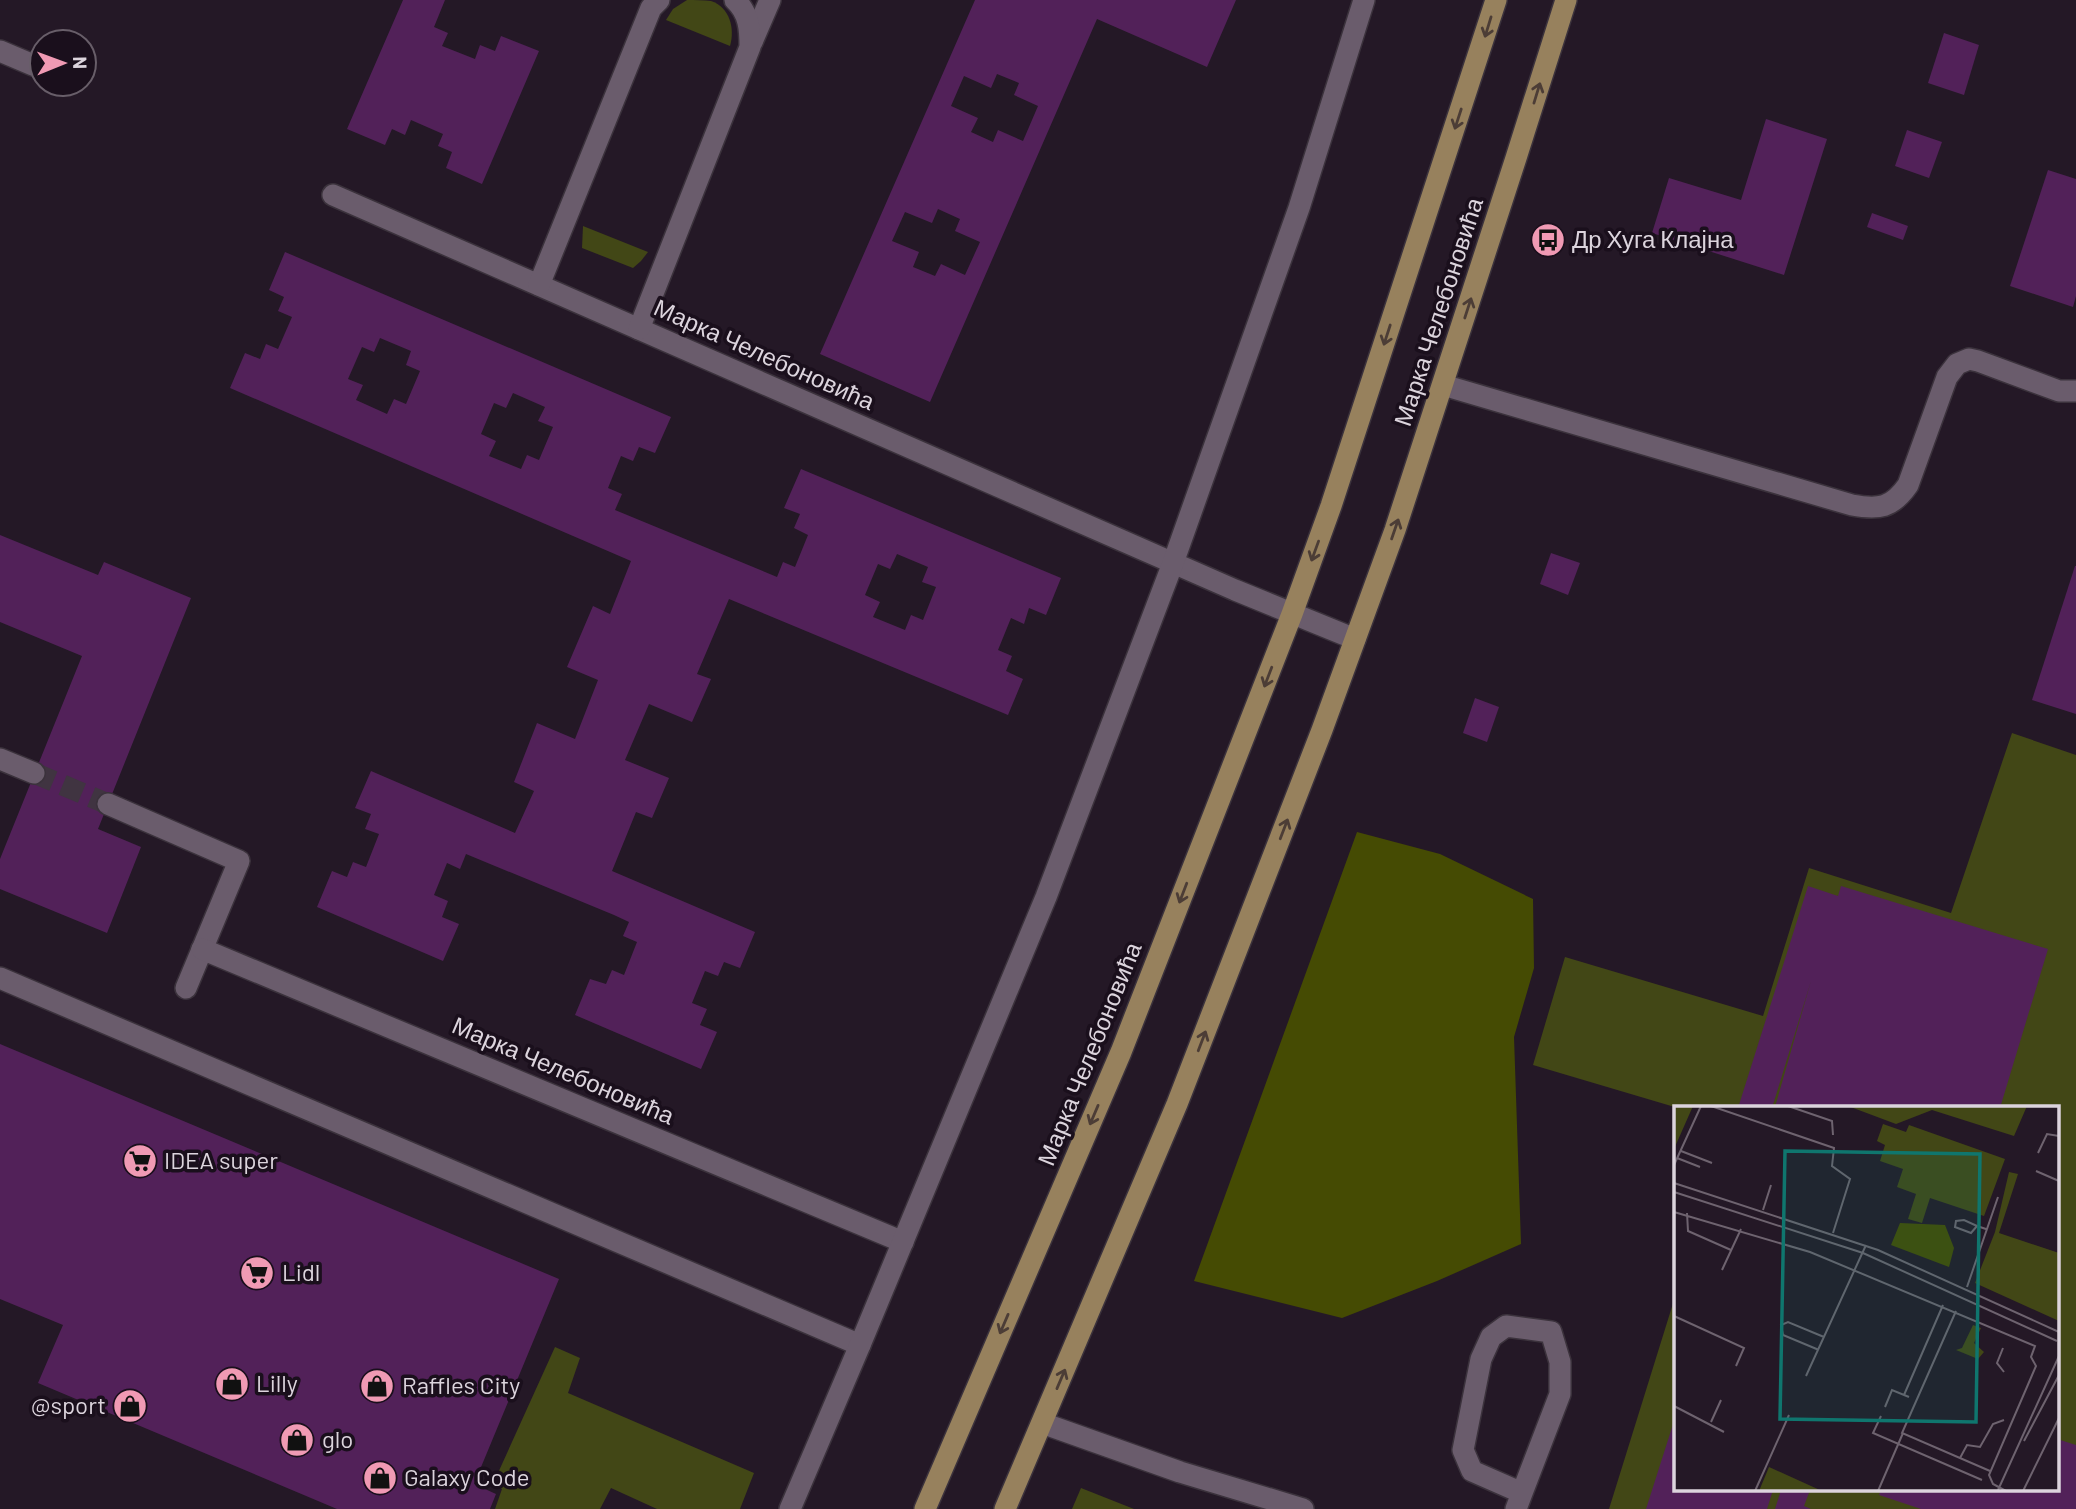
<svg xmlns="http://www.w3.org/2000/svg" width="2076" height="1509" font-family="Barlow,sans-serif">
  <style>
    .green { fill: #424716 }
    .forest { fill: #454b03 }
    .building { fill: #522159; fill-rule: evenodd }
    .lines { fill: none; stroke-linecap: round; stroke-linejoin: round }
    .minor-tunnel { stroke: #403441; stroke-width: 21; stroke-dasharray: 21 10; stroke-linecap: butt }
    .minor-casing { stroke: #3b323c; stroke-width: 24 }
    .major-casing { stroke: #3b323c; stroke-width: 24 }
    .minor { stroke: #6a5c6c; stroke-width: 21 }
    .major { stroke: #97815d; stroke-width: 21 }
    .oneway { stroke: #4c3d36 }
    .labels { text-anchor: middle; stroke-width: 7; stroke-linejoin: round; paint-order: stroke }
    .poi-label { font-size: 24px; fill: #dcd4dd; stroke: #1a0f1c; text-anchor: start }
    .street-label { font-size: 24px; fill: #dcd4dd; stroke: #1a0f1c }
    .inset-road { fill: none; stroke: #6e636f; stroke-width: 2 }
    .view { fill: #0f766e; fill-opacity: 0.15; stroke: #0f766e; stroke-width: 3.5 }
    .inset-edge { fill: none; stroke: #dcd4dd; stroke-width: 3.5 }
  </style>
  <rect width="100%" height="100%" fill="#241826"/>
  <g class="green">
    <path d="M687 0C695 0 704 0 711 1 730 7 735 29 730 46L666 20 673 9Z"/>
    <polygon points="583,226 648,252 641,261 633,268 582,248"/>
    <polygon points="2012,733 2076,755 2076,1509 1609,1509 1675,1297 1675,1490 2057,1490 2057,1108 1678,1108 1533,1065 1565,957 1763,1016 1809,868 1951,913"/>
    <polygon points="555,1347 580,1358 568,1393 754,1473 740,1509 657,1509 611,1488 600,1509 495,1509 502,1489 493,1484"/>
    <polygon points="1081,1488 1134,1509 1072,1509"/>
  </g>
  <polygon class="forest" points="1357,832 1440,854 1533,899 1534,968 1514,1037 1521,1244 1437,1281 1342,1318 1194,1281"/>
  <g class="building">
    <polygon points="403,0 445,0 434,27 448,33 442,46 475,59 480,45 495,51 501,36 539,51 482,184 446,168 452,152 438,146 443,134 411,120 405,135 392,129 385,145 347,129"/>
    <path d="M975 0H1236L1207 67 1097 19 930 402 820 354ZM997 74 1019 83 1014 95 1038 106 1023 141 998 130 993 142 971 132 978 118 951 106 964 76 991 88ZM938 209 960 219 955 231 980 242 965 275 941 264 935 276 913 267 919 252 892 241 905 212 932 223Z"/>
    <polygon points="1944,33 1979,45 1964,95 1928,83"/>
    <polygon points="1766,119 1827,139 1784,275 1652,233 1669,178 1741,200"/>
    <polygon points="1907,130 1942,142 1929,178 1895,166"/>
    <polygon points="2048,170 2076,179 2076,296 2073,307 2010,286"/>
    <polygon points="1872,213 1908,226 1903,240 1867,227"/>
    <path d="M285 252 671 417 655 453 639 447 633 461 621 456 608 488 622 494 615 510 777 577 783 562 795 567 808 535 794 528 800 514 784 508 801 469 1061 578 1046 615 1029 608 1024 624 1011 618 998 650 1012 656 1006 671 1023 679 1008 715 729 599 697 674 711 679 692 722 649 704 625 760 669 778 652 818 636 812 612 871 755 932 740 968 724 962 718 976 705 971 692 1003 707 1009 700 1025 717 1032 701 1069 575 1015 590 979 606 984 612 970 624 975 637 942 623 936 629 922 614 915 466 854 460 869 447 863 434 895 448 901 442 917 459 924 443 961 317 907 332 871 347 877 353 862 366 867 379 834 365 829 371 814 355 808 371 771 515 833 534 791 514 782 537 723 575 739 598 680 567 667 593 606 610 614 631 561 230 388 245 353 260 359 266 344 278 349 292 317 278 311 284 297 269 290ZM380 338 411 351 406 365 420 371 406 404 394 399 387 414 356 400 363 385 348 379 362 347 374 352ZM513 393 545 407 538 421 553 427 539 460 527 455 521 469 489 456 496 441 481 434 494 403 506 408ZM897 554 928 567 922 582 936 587 923 620 911 615 905 630 873 617 880 602 865 595 878 564 890 569Z"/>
    <polygon points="0,535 98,575 104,562 191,598 98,829 141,847 107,933 0,889 0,859 82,656 0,622"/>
    <polygon points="1551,553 1580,563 1568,595 1540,584"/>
    <polygon points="2075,566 2076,566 2076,714 2032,700"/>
    <polygon points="1475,698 1499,707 1487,742 1463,733"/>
    <polygon points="1808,886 1838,896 1841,886 2048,949 2000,1108 1775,1107 1811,981 1772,1108 1738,1108"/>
    <polygon points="0,1044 559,1279 474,1484 496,1494 490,1509 337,1509 38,1383 63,1325 0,1299"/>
    <polygon points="1675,1418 1675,1490 1773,1490 1767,1509 1646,1509"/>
    <polygon points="2057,1439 2076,1445 2076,1509 1921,1509 1879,1495 1881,1490 2057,1490"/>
    <polygon points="1781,1490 1810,1490 1804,1506 1811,1509 1775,1509"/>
  </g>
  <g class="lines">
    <polyline class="minor-tunnel" points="34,773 108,804"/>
    <g class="minor-casing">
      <g id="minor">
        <polyline points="752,42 770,0"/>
        <polyline points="0,51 33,65"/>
        <polyline points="333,195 1235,590 1355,639"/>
        <polyline points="539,285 651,8 659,0"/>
        <path d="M639 329 750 47C750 29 749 13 735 0"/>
        <path d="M1443 385 1852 505C1879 510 1892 508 1908 485L1947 377 1957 364 1969 359 1978 361 2059 391H2076"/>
        <polyline points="0,759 34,773"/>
        <polyline points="108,804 239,861 186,988"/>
        <polyline points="202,949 903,1242"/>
        <polyline points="0,978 860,1345"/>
        <polyline points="1042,1423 1180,1472 1303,1509"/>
        <polyline points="790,1509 860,1345 1046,897 1173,563 1299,208 1364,0"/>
        <polyline points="1516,1509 1522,1493 1560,1394 1560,1362 1551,1332 1506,1326 1491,1337 1481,1359 1463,1450 1472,1471 1522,1493"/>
      </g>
    </g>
    <g class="major-casing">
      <g id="major">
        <polyline points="925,1509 1121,1052 1292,614 1331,506 1496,0"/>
        <polyline points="1005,1509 1177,1104 1322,730 1395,530 1516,158 1566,0"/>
      </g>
    </g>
    <use href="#minor" class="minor"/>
    <use href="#major" class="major"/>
  </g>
  <defs><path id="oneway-shaft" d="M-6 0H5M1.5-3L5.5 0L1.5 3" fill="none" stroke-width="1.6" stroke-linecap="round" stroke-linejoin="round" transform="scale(1.75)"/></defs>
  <g class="oneway">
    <use href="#oneway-shaft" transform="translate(1488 27) rotate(107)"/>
    <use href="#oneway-shaft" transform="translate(1537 93) rotate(-73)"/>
    <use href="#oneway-shaft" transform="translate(1458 119) rotate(108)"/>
    <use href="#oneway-shaft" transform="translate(1468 308) rotate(-72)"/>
    <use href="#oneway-shaft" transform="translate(1387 335) rotate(108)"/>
    <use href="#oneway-shaft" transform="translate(1395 529) rotate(-71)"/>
    <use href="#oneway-shaft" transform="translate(1315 551) rotate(110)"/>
    <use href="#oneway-shaft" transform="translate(1268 677) rotate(111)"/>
    <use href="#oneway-shaft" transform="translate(1284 829) rotate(-69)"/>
    <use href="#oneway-shaft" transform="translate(1183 893) rotate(111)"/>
    <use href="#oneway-shaft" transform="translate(1202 1041) rotate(-69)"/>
    <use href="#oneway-shaft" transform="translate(1094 1115) rotate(113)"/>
    <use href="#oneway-shaft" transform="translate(1004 1324) rotate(113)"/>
    <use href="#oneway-shaft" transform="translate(1061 1379) rotate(-67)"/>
  </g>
  <defs>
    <g id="bus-disc" transform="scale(1.75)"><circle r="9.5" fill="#f09ab4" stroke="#1a0f1c"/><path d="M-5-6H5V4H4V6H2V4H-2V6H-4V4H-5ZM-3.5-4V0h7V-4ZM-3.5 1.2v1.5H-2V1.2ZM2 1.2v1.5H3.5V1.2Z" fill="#111"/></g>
    <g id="supermarket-disc" transform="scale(1.75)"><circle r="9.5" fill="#f09ab4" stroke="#1a0f1c"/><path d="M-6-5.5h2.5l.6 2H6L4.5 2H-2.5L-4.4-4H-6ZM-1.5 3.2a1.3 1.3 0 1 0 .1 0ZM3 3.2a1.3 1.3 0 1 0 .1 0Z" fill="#111"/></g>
    <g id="shop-disc" transform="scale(1.75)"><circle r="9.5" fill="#f09ab4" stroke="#1a0f1c"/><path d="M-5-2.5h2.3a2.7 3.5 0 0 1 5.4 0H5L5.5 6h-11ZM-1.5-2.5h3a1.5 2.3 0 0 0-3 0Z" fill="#111"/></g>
  </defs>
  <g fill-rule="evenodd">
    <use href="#bus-disc" x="1548" y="240"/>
    <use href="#supermarket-disc" x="140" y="1161"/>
    <use href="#supermarket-disc" x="257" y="1273"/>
    <use href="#shop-disc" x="232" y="1384"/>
    <use href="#shop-disc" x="377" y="1386"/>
    <use href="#shop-disc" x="130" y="1406"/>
    <use href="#shop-disc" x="297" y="1440"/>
    <use href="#shop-disc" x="380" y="1478"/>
  </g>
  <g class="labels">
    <g class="poi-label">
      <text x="1572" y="248">Др Хуга Клајна</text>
      <text x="164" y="1169">IDEA super</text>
      <text x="282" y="1281">Lidl</text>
      <text x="256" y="1392">Lilly</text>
      <text x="402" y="1394">Raffles City</text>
      <text x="106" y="1414" text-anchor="end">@sport</text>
      <text x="322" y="1448">glo</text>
      <text x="404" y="1486">Galaxy Code</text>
    </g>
    <g class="street-label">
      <text transform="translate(1439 312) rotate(-72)" y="8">Марка Челебоновића</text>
      <text transform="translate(764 355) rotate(24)" y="8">Марка Челебоновића</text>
      <text transform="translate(1090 1054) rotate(-68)" y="8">Марка Челебоновића</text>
      <text transform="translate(563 1071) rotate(23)" y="8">Марка Челебоновића</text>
    </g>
  </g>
  <g transform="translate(1674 1106)">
    <rect width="385" height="385" fill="#241826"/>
    <path d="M0 0H19L0 43ZM174 0H353L340 30 258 4 222 18ZM209 18 232 26 235 19 331 53 310 110 256 92 248 117 234 113 242 88 223 81 229 63 206 55 211 39 203 35ZM335 66 344 68 325 127 385 147V215L301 177 321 126ZM299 219 307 222 300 237 310 246 304 253 282 244 288 242ZM95 361 148 385H85Z" fill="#424716"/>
    <path d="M226 117 271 119 280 142 275 161 217 139Z" fill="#454b03"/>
    <path class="inset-road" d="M37 0 160 42 158 60 176 73 159 127M114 0 158 15 159 29M7 45 38 57M364 47 373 28 385 30M3 52 26 61M0 59 27 0M362 65 385 75M0 77 204 144 385 226M0 86 189 147 383 235M89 104 97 79M0 106 136 146 361 240 357 251 362 260 315 369 319 378 332 385M13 107 14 125 57 144M303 120 297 127 281 121 282 115 290 114 303 120 312 123M48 164 67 123M293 181 324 91M282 205 228 327 316 365M0 210 70 242 62 260M329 242 323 257 330 266M145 244 109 229 107 219 114 216 150 231M132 270 192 139M230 289 269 199M0 300 50 326M211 301 218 284 235 291M207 310 199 327 308 374M37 316 47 294M350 335 385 269M286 352 293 339 306 341 319 318 330 314M324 384 385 250M81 385 115 309M204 385 229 327M349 385 385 312"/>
    <path class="view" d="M111 45 306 48 302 316 106 313Z"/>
    <rect width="385" height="385" class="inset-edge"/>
  </g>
  <g transform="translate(63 63) rotate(89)"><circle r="33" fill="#1a0f1c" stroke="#685e69" stroke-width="2"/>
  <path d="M0-5L12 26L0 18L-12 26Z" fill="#f09ab4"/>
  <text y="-10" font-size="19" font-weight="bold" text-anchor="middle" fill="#dcd4dd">N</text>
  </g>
</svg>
